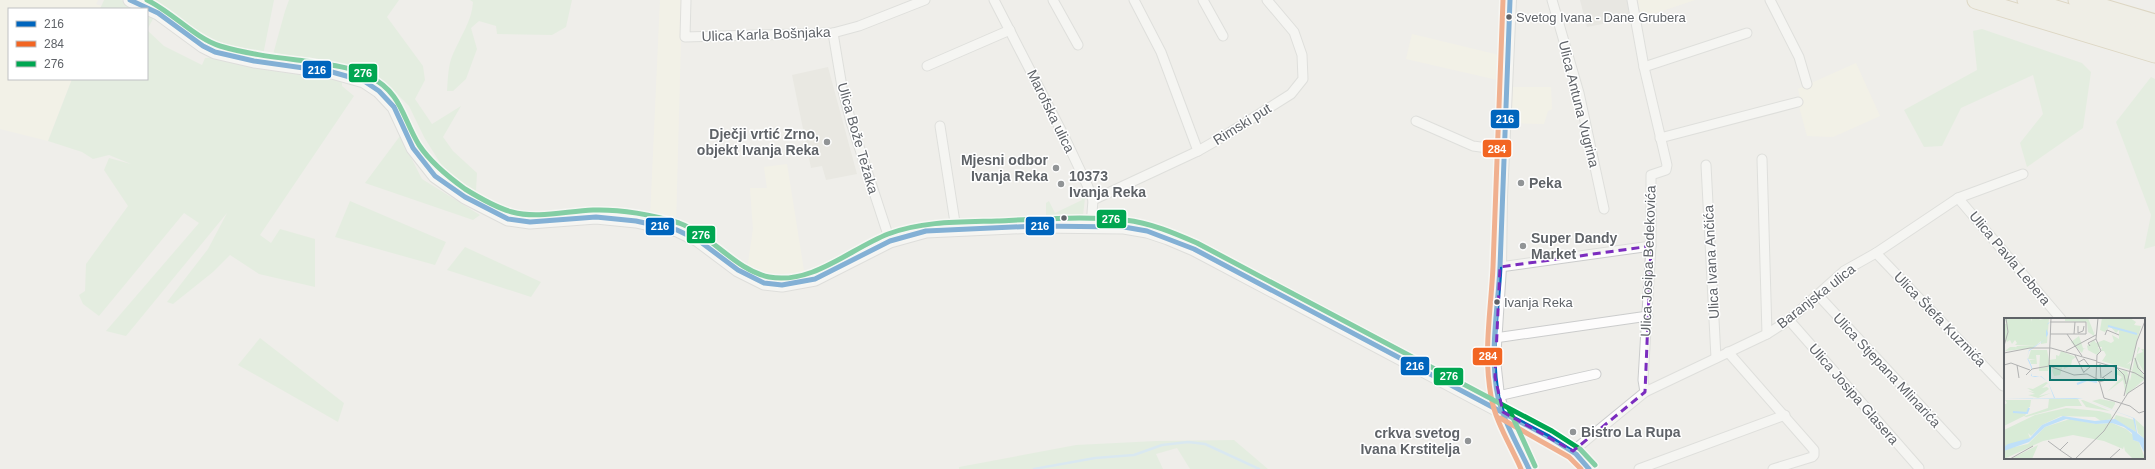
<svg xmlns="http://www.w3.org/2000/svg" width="2155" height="469" font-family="Arial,sans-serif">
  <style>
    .commercial { fill: #f7f3e4 }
    .industrial { fill: #dfddda }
    .education { fill: #e2e0da }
    .green { fill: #d8ebd6 }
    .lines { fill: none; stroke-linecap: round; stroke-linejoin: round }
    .stream { stroke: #bfe0f9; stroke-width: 2.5 }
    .minor-casing { stroke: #cbcccc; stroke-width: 11 }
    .tertiary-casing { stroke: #cbcccc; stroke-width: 14 }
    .secondary-casing { stroke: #cacacb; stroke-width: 15 }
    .motorway-casing { stroke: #c8b996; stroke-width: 19 }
    .minor { stroke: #fdfcfc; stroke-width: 9 }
    .tertiary { stroke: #fdfcfc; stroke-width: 12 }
    .secondary { stroke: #fdfcfc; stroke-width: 13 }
    .motorway { stroke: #f0ede3; stroke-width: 17 }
    .bus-1-casing { stroke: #fff; stroke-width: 8 }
    .bus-2-casing { stroke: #fff; stroke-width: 8 }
    .bus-3-casing { stroke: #fff; stroke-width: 8 }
    .bus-1 { stroke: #0065bd; stroke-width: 5 }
    .bus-2 { stroke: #f26522; stroke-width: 5 }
    .bus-3 { stroke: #00a651; stroke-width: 5 }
    .marked { fill: none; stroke: #7b2cbf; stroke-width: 3; stroke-dasharray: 8 5; stroke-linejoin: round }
    .bus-dot { fill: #5f6368; stroke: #fff; stroke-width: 1.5 }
    .poi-dot { fill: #919496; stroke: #fff; stroke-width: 1.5 }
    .labels { text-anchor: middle; stroke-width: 3; stroke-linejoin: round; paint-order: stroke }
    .bus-label { font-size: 13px; fill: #5f6368; stroke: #fff; text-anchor: start }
    .street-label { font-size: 14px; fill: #5f6368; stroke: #fff }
    .poi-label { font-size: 14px; font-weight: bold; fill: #5f6368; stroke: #fff; text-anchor: start }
    .inset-river { fill: none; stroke: #bfe0f9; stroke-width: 2 }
    .inset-road { fill: none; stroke: #b1b2b2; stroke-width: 1 }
    .view { fill: #0f766e; fill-opacity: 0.15; stroke: #0f766e; stroke-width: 2 }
    .inset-edge { fill: none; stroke: #5f6368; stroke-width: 2 }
    .line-badge { stroke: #fff; stroke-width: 1.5 }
    .badge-label { font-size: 11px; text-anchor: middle; font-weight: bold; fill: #fff }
  </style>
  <rect width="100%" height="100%" fill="#efeeea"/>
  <g class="commercial">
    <polygon points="0,0 98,0 96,4 101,6 100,9 9,9 9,79 72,79 48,141 0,129"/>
    <polygon points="660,0 682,0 676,225 650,219"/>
    <polygon points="1638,0 1695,0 1641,18"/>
    <polygon points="1412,34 1503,56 1502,81 1406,59"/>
    <polygon points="1856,63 1880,116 1833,137 1807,136 1799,106 1798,99 1800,97 1798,89"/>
    <polygon points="1509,87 1551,87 1552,109 1548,111 1544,124 1509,123"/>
    <polygon points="787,164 805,277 795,279 766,279 747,270 753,229 750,188 767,188 764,167"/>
  </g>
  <polygon class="industrial" points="1580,0 1630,0 1633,18 1587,27"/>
  <polygon class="education" points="828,67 857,174 826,180 822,166 811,168 792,75"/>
  <g class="green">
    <polygon points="104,0 121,0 142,9 100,9"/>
    <polygon points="149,0 274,0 263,55 223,47 208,40 181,19"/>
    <polygon points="289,0 399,0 387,17 423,66 425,80 415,99 432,124 461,106 443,137 453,151 477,173 476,191 447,174 424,137 409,106 384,81 369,70 272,58 285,11"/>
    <path d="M470 0H572L566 27 552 35 497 34 496 26 479 21 471 28 477 49 466 79 453 91H447C448 78 448 65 453 54 460 37 472 21 473 2Z"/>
    <polygon points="147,12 154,17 147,30 164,46 202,65 205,58 216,57 342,79 342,86 354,96 260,235 271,243 280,229 315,239 315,287 259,274 230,255 213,272 173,304 167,302 208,249 227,213 126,336 106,331 199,223 184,213 99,316 83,304 79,295 85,291 86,264 128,206 104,170 109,158 131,164 109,155 93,159 82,152 48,141 72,79 147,79"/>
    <polygon points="1982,29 2082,63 2091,72 2083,128 2027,167 2020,143 2043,114 2033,75 1961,108 1942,146 1924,147 1904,110 1977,70 1973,31"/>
    <polygon points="2151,77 2155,79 2155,246 2144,249 2151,215 2116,122"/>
    <polygon points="400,136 422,179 480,215 473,220 365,183"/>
    <polygon points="1081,197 1085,198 1083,216 1046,219 1046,203 1049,201 1055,213 1082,200"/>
    <polygon points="350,201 446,242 435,265 335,237"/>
    <polygon points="465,247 541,282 531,297 447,270"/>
    <polygon points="260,338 344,403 338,422 238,365"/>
    <polygon points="1234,440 1268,469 1190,469 1177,448 1156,454 1163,469 959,469 959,467 1076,445 1156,441"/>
  </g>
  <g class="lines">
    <polyline class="stream" points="1034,469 1095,458 1134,455 1162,445 1188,442 1205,444 1259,469"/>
    <g class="minor-casing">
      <g id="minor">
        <polyline points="686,0 685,37 833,33 859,26 925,0"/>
        <polyline points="994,0 1064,136 1088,187 1093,200 1091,226"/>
        <polyline points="1053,0 1078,45"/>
        <polyline points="1134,0 1161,52 1198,151"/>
        <polyline points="1203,0 1223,36"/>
        <polyline points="1552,0 1579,93 1604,209"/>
        <polyline points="1632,0 1644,67 1667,165 1666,170 1651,175 1651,246 1643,380 1645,392"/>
        <polyline points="1770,0 1799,57 1807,84"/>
        <polyline points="833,33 842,87 851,122 890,241"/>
        <polyline points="927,66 1010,30"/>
        <polyline points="1644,67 1747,33"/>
        <polyline points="1416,121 1473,146 1503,150"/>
        <polyline points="940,126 956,229"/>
        <polyline points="1660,138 1798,102"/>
        <polyline points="1762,159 1767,334"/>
        <polyline points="1706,165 1716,358"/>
        <polyline points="1958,198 2061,319"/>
        <polyline points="1093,200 1198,151 1226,135 1291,94 1303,79 1302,55 1294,32 1267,0"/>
        <polyline points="1876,253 2003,386"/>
        <polyline points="1500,267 1651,246"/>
        <polyline points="1818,295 1956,444"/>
        <polyline points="1789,320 1919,468"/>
        <polyline points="1495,338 1648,316"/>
        <polyline points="1728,352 1814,450 1814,455 1812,457 1773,469"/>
        <polyline points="1498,396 1596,374"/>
        <polyline points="1503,412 1529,469"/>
        <polyline points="1573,451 1645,392 1767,334 1789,320 1844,271 1876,253 1958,198 2023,174"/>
        <polyline points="1639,469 1785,415"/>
      </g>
    </g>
    <g class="tertiary-casing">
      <polyline id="tertiary" points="1503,412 1498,396 1494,360 1500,267 1501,197 1510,0"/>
    </g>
    <g class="secondary-casing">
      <path id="secondary" d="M130 0 158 13 203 46 215 52 254 61 332 72 364 81 379 91 394 107 413 148 435 176 465 197 508 219 530 222 596 217 636 221 677 230 698 240 738 270 764 283 782 285 815 279 890 241 926 231 1036 226 1124 227 1147 231 1168 238 1194 249 1549 437C1565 446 1579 453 1589 469"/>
    </g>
    <g class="motorway-casing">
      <g id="motorway">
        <polyline points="1976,0 2155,54"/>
        <polyline points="2026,0 2155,39"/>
        <polyline points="2077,0 2155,23"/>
      </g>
    </g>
    <use href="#minor" class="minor"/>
    <use href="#tertiary" class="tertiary"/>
    <use href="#secondary" class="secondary"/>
    <use href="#motorway" class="motorway"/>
    <g class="bus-1-casing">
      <g id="bus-1">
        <polyline points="130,0 158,13 203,46 215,52 254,61 332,72 364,81 379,91 394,107 413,148 435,176 465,197 508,219 530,222 596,217 636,221 677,230 698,240 738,270 764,283 782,285 815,279 890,241 926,231 1036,226 1124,227 1147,231 1194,249 1549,437 1576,454 1589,469"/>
        <path d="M1510 0C1506 89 1503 178 1500 267 1498 309 1489 354 1498 397 1504 422 1518 446 1529 469"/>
      </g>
    </g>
    <g class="bus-2-casing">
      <g id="bus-2">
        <path d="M1503 0C1499 89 1496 178 1493 267 1491 310 1483 353 1491 396 1495 421 1511 446 1521 469"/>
        <polyline points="1500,418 1569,457 1581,469"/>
      </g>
    </g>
    <g class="bus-3-casing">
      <g id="bus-3">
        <path d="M147 0C172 12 196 39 220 46 250 55 282 58 312 62 330 65 352 67 369 76 402 93 402 117 419 145 431 163 447 176 465 189 478 197 497 208 512 212 537 219 567 211 593 210 620 209 654 215 679 223 712 235 735 270 769 277 812 285 850 249 888 234 923 221 960 222 997 221 1038 219 1085 216 1125 220 1151 223 1174 233 1197 243L1552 431 1580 449 1595 465"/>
        <polyline points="1509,409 1535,466"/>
      </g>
    </g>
    <use href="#bus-1" class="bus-1"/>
    <use href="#bus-2" class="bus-2"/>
    <use href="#bus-3" class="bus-3"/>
  </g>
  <path d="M0 0H2155V469H0ZM1651 246 1645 392 1573 451 1503 412 1495 377 1500 267Z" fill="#efeeea" fill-opacity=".55" fill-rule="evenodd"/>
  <path class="marked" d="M1651 246 1645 392 1573 451 1503 412 1495 377 1500 267Z"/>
  <g class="bus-dot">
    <circle cx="1509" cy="17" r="3.5"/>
    <circle cx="1064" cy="218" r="3.5"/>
    <circle cx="1497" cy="302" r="3.5"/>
  </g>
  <g class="poi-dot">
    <circle cx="827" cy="142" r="4"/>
    <circle cx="1056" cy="168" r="4"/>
    <circle cx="1521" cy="183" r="4"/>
    <circle cx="1061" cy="184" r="4"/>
    <circle cx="1523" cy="246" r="4"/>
    <circle cx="1573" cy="432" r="4"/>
    <circle cx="1468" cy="441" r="4"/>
  </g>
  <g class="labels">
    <g class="bus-label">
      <text x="1516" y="22">Svetog Ivana - Dane Grubera</text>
      <text x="1504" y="307">Ivanja Reka</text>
    </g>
    <g class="street-label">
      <text transform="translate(766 34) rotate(-2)" y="5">Ulica Karla Bošnjaka</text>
      <text transform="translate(1579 104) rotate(76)" y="5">Ulica Antuna Vugrina</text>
      <text transform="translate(1051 111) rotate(64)" y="5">Marofska ulica</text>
      <text transform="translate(1242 124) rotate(-32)" y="5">Rimski put</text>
      <text transform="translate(858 138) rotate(74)" y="5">Ulica Bože Težaka</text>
      <text transform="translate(2010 258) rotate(50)" y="5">Ulica Pavla Lebera</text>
      <text transform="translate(1648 261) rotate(-88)" y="5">Ulica Josipa Bedekovića</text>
      <text transform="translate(1711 262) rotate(-93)" y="5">Ulica Ivana Ančića</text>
      <text transform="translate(1816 296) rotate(-38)" y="5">Baranjska ulica</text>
      <text transform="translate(1940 319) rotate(46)" y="5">Ulica Štefa Kuzmića</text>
      <text transform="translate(1887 370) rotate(47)" y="5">Ulica Stjepana Mlinarića</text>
      <text transform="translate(1854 394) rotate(49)" y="5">Ulica Josipa Glasera</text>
    </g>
    <g class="poi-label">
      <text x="819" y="139" text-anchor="end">Dječji vrtić Zrno,<tspan x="819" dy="16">objekt Ivanja Reka</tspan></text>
      <text x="1048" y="165" text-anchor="end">Mjesni odbor<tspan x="1048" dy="16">Ivanja Reka</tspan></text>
      <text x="1069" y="181">10373<tspan x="1069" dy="16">Ivanja Reka</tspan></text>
      <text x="1529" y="188">Peka</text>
      <text x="1531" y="243">Super Dandy<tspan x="1531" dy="16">Market</tspan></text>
      <text x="1581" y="437">Bistro La Rupa</text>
      <text x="1460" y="438" text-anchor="end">crkva svetog<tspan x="1460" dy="16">Ivana Krstitelja</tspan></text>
    </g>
  </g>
  <g transform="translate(2004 318)">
    <rect width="141" height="141" fill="#efeeea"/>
    <path d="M0 0H27V4L28 0H37L35 2 45 0 43 25 37 26V23L29 30 1 33 6 29H12L11 31 13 28 31 27H11L13 25 11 22 8 26 6 22 3 24 0 19V6H3ZM61 0H84L90 15 91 8 90 18 84 14 83 4 61 3ZM98 0H126L132 4 130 7 137 8 128 42 122 47 126 45 128 52 98 43 102 37 100 33H97L98 29H94L96 33 93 37 80 30 78 35 67 24 75 18 79 30 84 32 83 28 90 22 92 25 100 22 107 25 110 23 108 17 115 21V12L112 15 106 8 101 14 96 12ZM134 29 136 30 133 36 139 34 137 31H141V56L132 40ZM27 32H43L45 42 52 41V37L55 38 57 33 72 39 68 42 67 48 60 51 59 47 56 57 50 58 48 52 50 48 45 49 44 53H35L36 37H32L33 46H27L26 42 32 41H24ZM131 38 141 61 122 77 119 62 103 74 118 59 112 56 111 52 123 53 126 63ZM42 64 44 65 38 70 43 69 45 71 35 78 47 75 34 80 24 77 31 76 24 73 30 74 23 70 29 71ZM45 81H74L78 88H62L22 99 20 98 0 108V87L3 85 1 82H27L26 89H37H25L21 98 44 90ZM96 81 111 84V86L108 91 88 83ZM77 82H79L106 93 82 89ZM62 90 95 93 107 96 108 101 97 103 91 99 57 98 38 107 27 118 24 115 26 120 0 129V112L31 97ZM112 97 130 102 132 114 110 101ZM66 101 92 106 108 105 122 111 129 117V122L135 124 141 141H129L121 133 120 128 119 131 100 123 69 117 39 123 0 141V133L6 130 24 126 41 109ZM131 101 141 110V121L134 115ZM34 127 28 141H7L30 129Z" fill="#d8ebd6"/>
    <path d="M46 4 43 7 42 9V11L44 15V16L43 18 42 19V21L25 33 23 40 25 42 28 49V53L27 55 28 58H37L44 64 51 80H72L79 81 119 96 130 100 131 101 133 115 141 121V136L135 124 129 122 128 115 120 109 108 105 92 106 62 101 41 109 25 124 0 133V129L4 126 26 120 38 107 59 98 91 103 111 101 132 114 129 100 79 81 0 80H50L44 64 36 58 31 59 27 58V55L28 53 27 49 23 40 25 32 42 21V9L44 5Z" fill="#bfe0f9"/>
    <path class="inset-river" d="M104 8 133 16M73 66 83 62 93 64M9 94 23 95 25 90"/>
    <path class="inset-road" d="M94 0 92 21 97 33 93 37 92 60 95 64 102 62 99 59M74 8V15L79 13 80 8M46 16H82V4H46M63 16 78 38M70 16 71 4M101 17 103 12 115 17M0 28 4 14 2 0M86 28 84 25 92 21M62 33 92 17M0 35 26 30H47L93 43M71 37 80 55M131 40 134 50 141 57M75 44 80 41 86 49 80 54M93 44 131 55 141 61M96 46 97 60M0 47 7 45 26 52M13 47 15 60M45 48 70 57 83 56 95 62 100 80 126 88 135 95 141 93M45 48 47 0M113 50 120 57 122 66M22 57 28 51 45 48M98 60 108 53M120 78 133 23 141 3M44 123 56 132M64 124 56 132 69 141M6 141 29 128M71 141 100 113 124 75 141 64M105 141 116 131"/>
    <path class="view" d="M46 48H112V62H46Z"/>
    <rect width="141" height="141" class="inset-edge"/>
  </g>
  <g class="line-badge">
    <rect x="302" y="60" width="30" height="19" rx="4" fill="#0065bd"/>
    <rect x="348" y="63" width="30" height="20" rx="4" fill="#00a651"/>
    <rect x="1490" y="109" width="30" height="20" rx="4" fill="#0065bd"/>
    <rect x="1482" y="139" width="30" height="19" rx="4" fill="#f26522"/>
    <rect x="1096" y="209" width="31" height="20" rx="4" fill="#00a651"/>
    <rect x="1025" y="216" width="30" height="20" rx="4" fill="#0065bd"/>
    <rect x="645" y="217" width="30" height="19" rx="4" fill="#0065bd"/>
    <rect x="686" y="225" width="30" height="19" rx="4" fill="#00a651"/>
    <rect x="1472" y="347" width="31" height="19" rx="4" fill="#f26522"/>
    <rect x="1400" y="356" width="30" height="20" rx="4" fill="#0065bd"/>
    <rect x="1433" y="367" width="31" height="19" rx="4" fill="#00a651"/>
  </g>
  <g class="badge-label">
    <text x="317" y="74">216</text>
    <text x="363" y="77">276</text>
    <text x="1505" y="123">216</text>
    <text x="1497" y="153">284</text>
    <text x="1111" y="223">276</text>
    <text x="1040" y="230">216</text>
    <text x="660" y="230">216</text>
    <text x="701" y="239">276</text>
    <text x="1488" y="360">284</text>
    <text x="1415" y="370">216</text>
    <text x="1449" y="380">276</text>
  </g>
  <rect x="8" y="8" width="140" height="72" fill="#ffffff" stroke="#bfc1c3"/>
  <rect x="16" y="21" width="20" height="6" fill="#0065bd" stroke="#bfc1c3"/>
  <text x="44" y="28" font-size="12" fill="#5f6368">216</text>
  <rect x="16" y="41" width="20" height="6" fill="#f26522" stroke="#bfc1c3"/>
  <text x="44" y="48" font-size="12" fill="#5f6368">284</text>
  <rect x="16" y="61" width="20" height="6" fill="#00a651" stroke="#bfc1c3"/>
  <text x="44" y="68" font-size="12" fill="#5f6368">276</text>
</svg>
